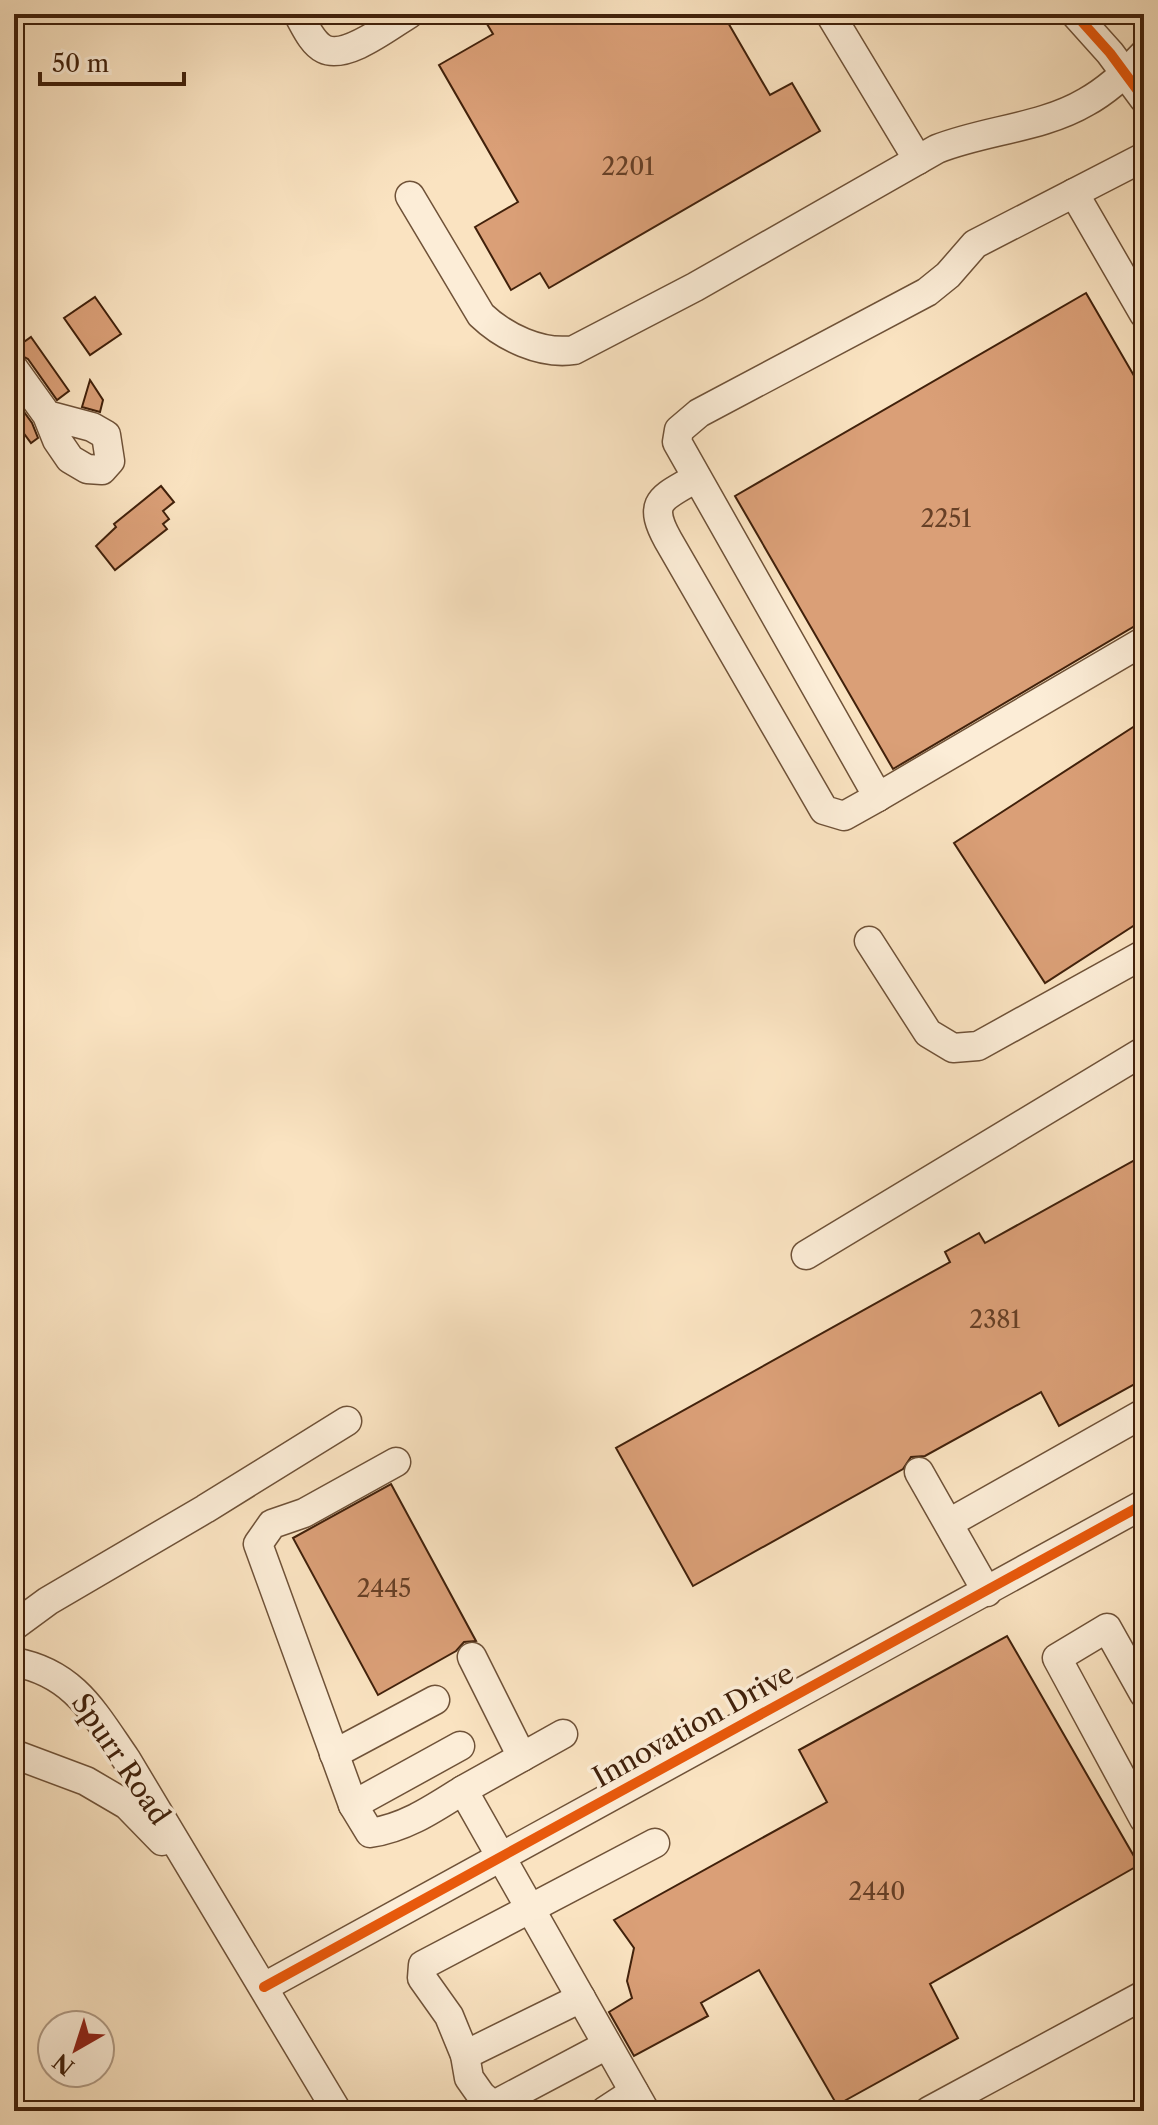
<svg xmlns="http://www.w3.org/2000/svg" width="1158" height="2125" font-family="'Libre Caslon Text',serif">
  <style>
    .building { fill: #da9f77; stroke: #41210b; stroke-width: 2 }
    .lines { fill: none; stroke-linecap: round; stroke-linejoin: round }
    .minor-casing { stroke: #6f5238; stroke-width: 31 }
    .minor { stroke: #fcedd7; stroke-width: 28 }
    .cycleway-casing { stroke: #fcedd7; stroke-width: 15 }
    .cycleway { stroke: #e8590c; stroke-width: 10 }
    .labels { text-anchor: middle; stroke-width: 7; stroke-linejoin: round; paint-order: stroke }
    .number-label { font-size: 24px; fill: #674026 }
    .street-label { font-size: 28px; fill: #41210b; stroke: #fcedd7 }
  </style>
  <rect width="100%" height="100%" fill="#fae3c1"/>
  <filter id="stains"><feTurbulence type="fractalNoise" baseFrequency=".0025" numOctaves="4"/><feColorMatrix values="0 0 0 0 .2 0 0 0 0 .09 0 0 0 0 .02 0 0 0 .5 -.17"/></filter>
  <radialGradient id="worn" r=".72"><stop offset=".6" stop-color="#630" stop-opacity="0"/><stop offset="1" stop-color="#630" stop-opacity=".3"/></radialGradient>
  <g class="building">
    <polygon points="481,14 723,14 770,95 792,83 820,131 549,288 540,273 511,290 475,227 518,202 439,65 493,34"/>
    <polygon points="1086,293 1144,393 1144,624 1135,626 893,769 735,496"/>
    <polygon points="95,297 121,334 90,355 64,318"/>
    <polygon points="31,337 69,391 57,400 28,359 14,352 14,349"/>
    <polygon points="90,380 103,400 100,412 82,407"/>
    <polygon points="14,398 32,423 38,438 31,443 14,420"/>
    <polygon points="161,486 174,502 163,511 169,519 163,524 167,529 115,570 96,546 116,527 114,524"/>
    <polygon points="1144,720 1144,919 1045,983 954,843"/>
    <polygon points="1144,1155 1144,1379 1059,1426 1041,1392 925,1456 911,1457 903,1469 693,1586 616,1448 950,1262 945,1252 979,1233 985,1243"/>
    <polygon points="391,1484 476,1641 464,1642 456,1651 378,1695 293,1538"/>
    <polygon points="1007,1636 1139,1865 930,1984 958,2038 837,2105 759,1970 701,2003 708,2016 634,2056 609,2012 632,1998 627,1981 634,1948 614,1920 827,1802 799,1750"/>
  </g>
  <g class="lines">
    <g class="minor-casing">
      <g id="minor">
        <path d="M298 14C305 26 312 43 324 49 346 60 389 26 409 14"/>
        <polyline points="830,14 918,160"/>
        <polyline points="1075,14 1110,53 1144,99"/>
        <polyline points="1144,157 975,244 948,275 927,292 699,413 679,430 677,442 878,797 1144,641"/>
        <polyline points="1074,193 1144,314"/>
        <path d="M410 196 481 315C504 337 541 355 574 350L695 287 937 149C985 130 1042 128 1086 102 1108 90 1127 72 1144 54"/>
        <polyline points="14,369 47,415 57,440 70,459 87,469 102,470 110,461 106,435 92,427 47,415"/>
        <path d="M696 478C663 498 646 500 668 540L824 810 844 816 878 797"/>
        <polyline points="869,941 928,1033 953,1048 978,1046 1144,954"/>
        <polyline points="806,1255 1144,1051"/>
        <path d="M396 1462 304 1513 272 1524 258 1544 353 1805 370 1833C405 1828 433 1809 463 1790L645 2111"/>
        <polyline points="919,1472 987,1592"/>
        <polyline points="949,1523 1144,1413"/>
        <polyline points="14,1626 48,1601 205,1509 347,1421"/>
        <polyline points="472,1657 522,1757"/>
        <path d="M14 1662C74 1673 94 1713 126 1759L337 2111"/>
        <polyline points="1144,1694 1107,1628 1057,1658 1144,1819"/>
        <polyline points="14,1754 86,1781 127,1805 162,1841"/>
        <polyline points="334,1754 435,1700"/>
        <polyline points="463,1790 563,1734"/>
        <polyline points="353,1805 460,1746"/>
        <polyline points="264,1987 1144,1504"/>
        <polyline points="465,2055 581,1998"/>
        <polyline points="492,2106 607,2045"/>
        <polyline points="499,2111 481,2095 469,2078 465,2055 449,2016 422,1978 423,1965 655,1843"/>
        <polyline points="605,2111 634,2092"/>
        <polyline points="929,2111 1144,1995"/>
      </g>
    </g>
    <use href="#minor" class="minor"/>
    <g class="cycleway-casing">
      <g id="cycleway">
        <polyline points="1075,14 1110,53 1144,99"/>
        <polyline points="264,1987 1144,1504"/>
      </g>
    </g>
    <use href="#cycleway" class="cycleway"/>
  </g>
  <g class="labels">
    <g class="number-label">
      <text x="628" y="175">2201</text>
      <text x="946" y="527">2251</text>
      <text x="995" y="1328">2381</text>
      <text x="384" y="1597">2445</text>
      <text x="877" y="1900">2440</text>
    </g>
    <g class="street-label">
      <text transform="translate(693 1725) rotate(-29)" y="10">Innovation Drive</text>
      <text transform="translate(121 1759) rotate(56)" y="10">Spurr Road</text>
    </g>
  </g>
  <rect width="1158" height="2125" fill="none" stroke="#fae3c1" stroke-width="48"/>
  <rect x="16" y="16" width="1126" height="2093" fill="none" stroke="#41210b" stroke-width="4"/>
  <rect x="24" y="24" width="1110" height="2077" fill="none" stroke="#41210b" stroke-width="2"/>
  <g transform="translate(76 2049) rotate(219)"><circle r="38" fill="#fcedd7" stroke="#b19b85" stroke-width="2"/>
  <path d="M0-6L14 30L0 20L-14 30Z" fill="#8f2418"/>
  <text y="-12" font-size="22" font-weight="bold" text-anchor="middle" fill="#41210b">N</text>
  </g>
  <path d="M40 72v12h144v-12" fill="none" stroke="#41210b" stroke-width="4"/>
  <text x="52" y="72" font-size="24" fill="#41210b" stroke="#fcedd7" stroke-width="6" paint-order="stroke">50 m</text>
  <rect width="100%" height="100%" filter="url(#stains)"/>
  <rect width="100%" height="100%" fill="url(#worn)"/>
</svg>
